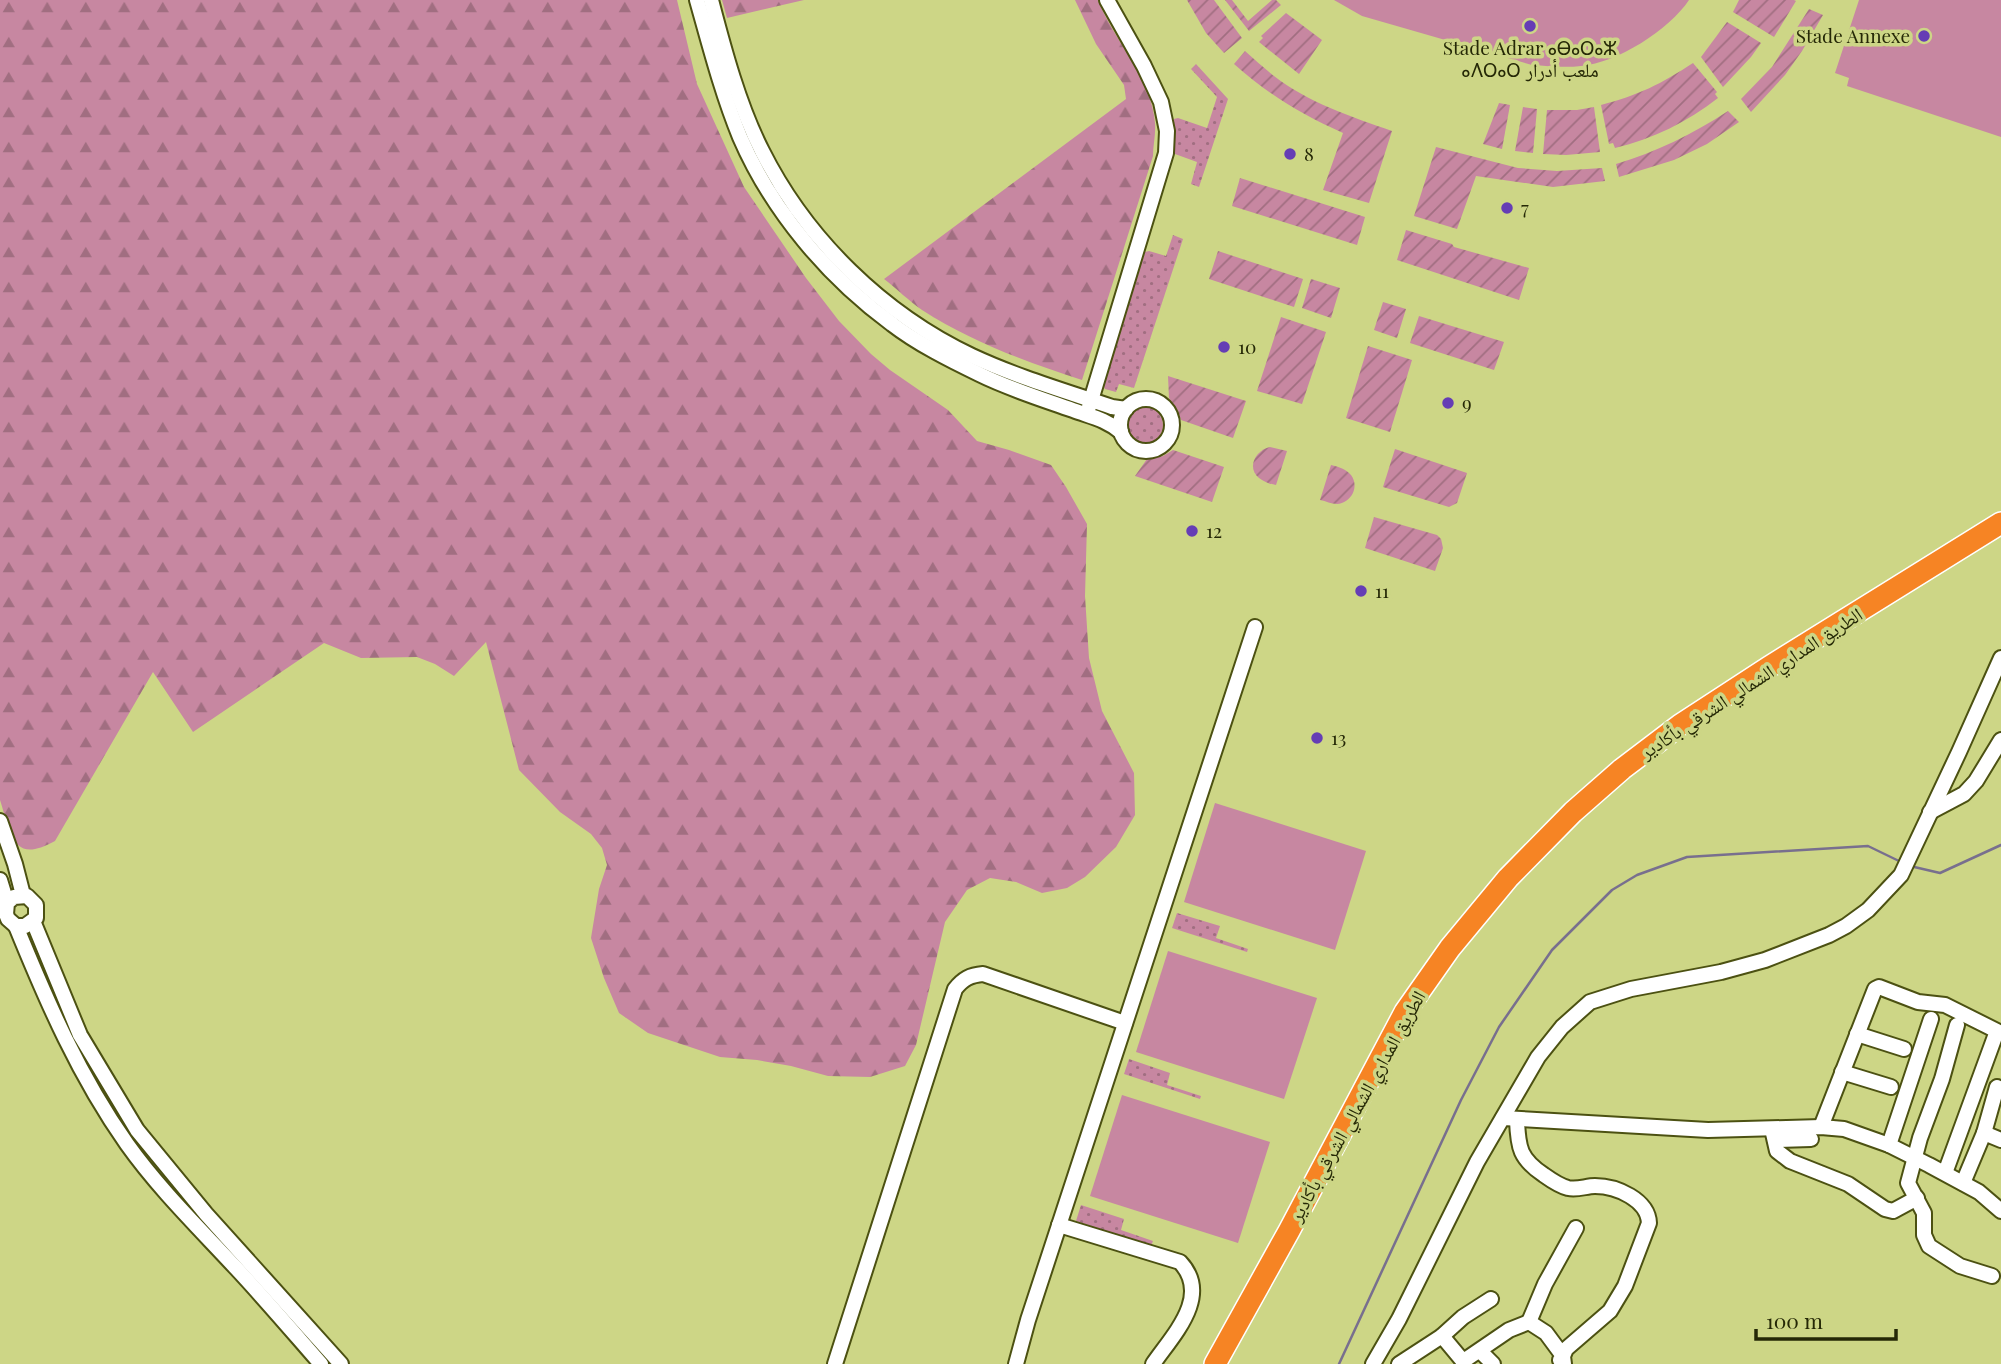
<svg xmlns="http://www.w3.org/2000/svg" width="2001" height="1364" font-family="'Playfair Display','Noto Naskh Arabic','Noto Sans Tifinagh',serif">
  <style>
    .grass { fill: url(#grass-dots) }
    .forest { fill: url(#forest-firs) }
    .park { fill: #c787a1 }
    .garden { fill: url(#garden-furrows) }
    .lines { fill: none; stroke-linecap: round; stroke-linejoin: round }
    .stream { stroke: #786f8e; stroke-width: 2.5 }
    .minor-casing { stroke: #4c5112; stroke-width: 18 }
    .highway-casing { stroke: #fff; stroke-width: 24 }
    .minor { stroke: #fff; stroke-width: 14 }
    .highway { stroke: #f68424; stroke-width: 21 }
    .poi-dot { fill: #653db5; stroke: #cdd686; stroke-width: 2.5 }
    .labels { text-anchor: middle; stroke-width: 7; stroke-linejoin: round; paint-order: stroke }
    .poi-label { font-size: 19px; fill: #252806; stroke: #cdd686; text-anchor: start }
    .street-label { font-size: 19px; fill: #252806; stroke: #cdd686 }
  </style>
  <defs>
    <pattern id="grass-dots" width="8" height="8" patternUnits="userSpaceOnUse" patternTransform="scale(1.75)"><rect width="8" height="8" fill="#c787a1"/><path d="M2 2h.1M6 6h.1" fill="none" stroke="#a16e81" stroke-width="1.8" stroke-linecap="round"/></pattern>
    <pattern id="forest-firs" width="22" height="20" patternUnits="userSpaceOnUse" patternTransform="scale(1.75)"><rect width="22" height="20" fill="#c787a1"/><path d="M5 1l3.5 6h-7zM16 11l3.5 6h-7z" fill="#a16e81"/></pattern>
    <pattern id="garden-furrows" width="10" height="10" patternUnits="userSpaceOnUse" patternTransform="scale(1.75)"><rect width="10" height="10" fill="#c787a1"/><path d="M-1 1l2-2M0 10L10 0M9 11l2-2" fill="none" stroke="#a16e81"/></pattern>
  </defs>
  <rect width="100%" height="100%" fill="#cdd686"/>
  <g class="grass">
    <polygon points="1196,64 1228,99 1199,187 1191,184 1197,162 1175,154 1174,119 1178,118 1207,128 1217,97 1191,69"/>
    <polygon points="1173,235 1183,239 1134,388 1119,384 1116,392 1105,389 1103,385 1145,252 1149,251 1166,256"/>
    <circle cx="1144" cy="425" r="19"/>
    <polygon points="1177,913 1220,926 1216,938 1248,949 1247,952 1172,928"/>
    <polygon points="1129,1059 1170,1073 1167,1085 1201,1096 1200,1099 1124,1074"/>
    <polygon points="1081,1205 1124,1219 1121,1230 1153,1241 1151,1246 1076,1221"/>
  </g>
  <g class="forest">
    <path d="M0 0H677L697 84 744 187 806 278 839 321 871 354 890 370 948 410 977 441 1009 450 1051 465 1066 487 1087 524 1085 596 1089 658 1102 711 1134 773 1135 815 1116 847 1085 877 1067 888 1042 893 1016 882 990 878 967 890 945 922 916 1045 905 1066 870 1077 828 1076 791 1066 757 1060 720 1057 648 1033 619 1013 604 978 591 938 599 889 607 865 602 848 591 834 560 812 519 770 486 642 454 676 435 664 417 657 361 658 324 643 193 732 153 672 55 841C12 865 11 834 0 800Z"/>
    <polygon points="722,0 804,0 727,18"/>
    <path d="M1075 0H1098C1114 41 1152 79 1155 123 1156 134 1153 145 1153 156L1082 380C1026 362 972 342 922 310 909 301 897 289 884 279L1126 99 1124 85 1096 44Z"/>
  </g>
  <g class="park">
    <path d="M1334 0H1689C1669 30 1617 63 1581 66 1565 68 1548 66 1532 65L1362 16Z"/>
    <polygon points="1859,0 2001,0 2001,137 1847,86 1849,78 1835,73"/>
    <polygon points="1215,803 1366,851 1335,950 1184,902"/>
    <polygon points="1168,951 1317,998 1284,1099 1136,1052"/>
    <polygon points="1122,1095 1270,1142 1238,1243 1090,1196"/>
  </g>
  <g class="garden">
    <polygon points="1187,0 1214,0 1242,38 1224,53 1206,33"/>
    <polygon points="1225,0 1232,0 1248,21 1272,0 1276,0 1281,5 1249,31"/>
    <polygon points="1739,0 1794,0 1796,1 1774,37 1733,12"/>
    <polygon points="1809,9 1823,15 1802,51 1785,75 1751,112 1741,99 1772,67"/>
    <polygon points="1286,13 1322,40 1299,74 1259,42 1263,38 1261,36"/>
    <polygon points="1727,22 1761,43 1751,57 1723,87 1701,57"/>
    <path d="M1245 51C1254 59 1264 68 1274 76 1307 102 1352 117 1392 131L1369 203 1323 190 1343 133C1301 114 1269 95 1234 64Z"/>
    <path d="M1693 63 1717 92 1715 94 1718 98C1687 122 1653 139 1615 148L1613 143 1609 144 1601 105C1639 95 1661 84 1693 63Z"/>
    <polygon points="1499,103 1510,105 1502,149 1483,144"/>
    <polygon points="1523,107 1537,109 1533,153 1515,151"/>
    <polygon points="1594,107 1600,152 1566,155 1543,154 1547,110 1577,110"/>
    <path d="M1728 111 1739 122 1707 144 1674 160 1619 177 1616 164C1656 152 1693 134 1728 111Z"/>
    <polygon points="1436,147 1518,168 1557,171 1602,168 1605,181 1553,187 1476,176 1457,229 1414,216"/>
    <polygon points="1240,178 1365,217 1357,245 1232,206"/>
    <polygon points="1406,230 1452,244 1454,247 1529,268 1519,300 1397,260"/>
    <polygon points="1218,251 1303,279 1294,307 1209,279"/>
    <polygon points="1311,279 1340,288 1331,318 1302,308"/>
    <polygon points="1383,302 1406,309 1397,338 1374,330"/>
    <polygon points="1419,316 1504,342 1494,370 1410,343"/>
    <polygon points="1281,317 1326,332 1302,404 1257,391"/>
    <polygon points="1368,346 1412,360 1390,432 1346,418"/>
    <polygon points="1168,376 1246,401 1233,438 1181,420 1178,411 1169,398"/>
    <path d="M1270 447 1287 451 1276 485C1270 484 1264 482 1259 478 1246 467 1256 450 1270 447Z"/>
    <polygon points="1395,449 1467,473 1457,503 1449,507 1383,487"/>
    <polygon points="1173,450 1224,467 1212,502 1135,476 1147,459 1163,456"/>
    <path d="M1331 465C1339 467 1346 469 1351 475 1360 487 1351 503 1337 504 1331 504 1326 501 1320 500Z"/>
    <polygon points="1374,517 1437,535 1441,539 1443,548 1435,571 1365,548"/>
  </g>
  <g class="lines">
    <g class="stream">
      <polyline points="1910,866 1940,873 2001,845"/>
      <polyline points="1339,1364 1461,1100 1499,1027 1552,950 1612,890 1637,875 1687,857 1868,846 1901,862"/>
    </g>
    <g class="minor-casing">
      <g id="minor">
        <path d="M697 0C710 46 722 93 740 137 772 211 828 277 892 324 918 344 950 360 979 374 1009 389 1042 399 1073 410 1092 417 1105 419 1121 432"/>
        <path d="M711 0C724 50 739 106 762 151 806 239 883 314 972 356 1017 377 1065 391 1112 407L1126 409"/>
        <circle cx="1146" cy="425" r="26"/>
        <polyline points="1089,407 1166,153 1167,131 1161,102 1144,66 1107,0"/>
        <polyline points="1930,812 1964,794 1976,781 2001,740"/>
        <polyline points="0,821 15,864 23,895"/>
        <polyline points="0,880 7,903 6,914 8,919 16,926 25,926 36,918 36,905 27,896 14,897 7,903"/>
        <polyline points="33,921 80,1035 137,1130 206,1214 341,1364"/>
        <path d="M16 926C47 1002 79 1076 127 1144 159 1189 199 1228 236 1268 265 1299 293 1332 321 1364"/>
        <polyline points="1957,1025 1942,1079 1920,1138 1908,1183 1924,1213 1924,1235 1929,1246 1960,1266 1992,1276"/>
        <polyline points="1857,1034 1904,1049"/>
        <polyline points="1842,1072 1891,1087"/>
        <polyline points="1503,1118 1708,1130 1821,1127 1844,1129 1889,1145 1929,1165 1979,1192 2001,1211"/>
        <path d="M1517 1120C1518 1148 1520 1159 1544 1175 1551 1180 1560 1186 1568 1188 1578 1190 1586 1186 1595 1186 1617 1186 1648 1200 1649 1223L1625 1286 1610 1311 1566 1349 1563 1356 1564 1364"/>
        <polyline points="1821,1127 1875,989 1879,987 1918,1002 1945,1005 1997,1031 1945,1173"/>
        <polyline points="1772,1129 1777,1151 1790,1161 1848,1184 1885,1209 1893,1211 1917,1198"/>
        <polyline points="1984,1133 2001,1140"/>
        <polyline points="1775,1140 1811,1139"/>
        <polyline points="1889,1145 1931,1019"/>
        <polyline points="1963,1183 1984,1133 1997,1087"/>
        <path d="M1059 1225 1180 1262C1212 1296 1173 1335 1153 1364"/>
        <polyline points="1442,1336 1463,1317 1491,1299"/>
        <polyline points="1480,1351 1493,1364"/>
        <polyline points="1560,1360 1563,1356 1546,1333 1529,1322 1545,1284 1576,1228"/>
        <path d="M835 1364 955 989C963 979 970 975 983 974L1125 1023"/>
        <polyline points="1016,1364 1028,1320 1255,627"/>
        <polyline points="1373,1364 1399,1319 1477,1162 1538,1057 1562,1027 1590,1002 1631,989 1721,972 1765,960 1829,935 1846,926 1868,910 1901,875 1959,752 2001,658"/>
        <polyline points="1399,1364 1442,1336 1462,1360 1465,1360 1509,1330 1529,1322"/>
      </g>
    </g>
    <g class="highway-casing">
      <polyline id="highway" points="1215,1364 1289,1231 1405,1012 1450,948 1508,878 1573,812 1622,769 1680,725 1769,667 2001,523"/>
    </g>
    <use href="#minor" class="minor"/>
    <use href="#highway" class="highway"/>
  </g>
  <g class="poi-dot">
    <circle cx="1530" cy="26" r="7"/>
    <circle cx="1924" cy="36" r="7"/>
    <circle cx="1290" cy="154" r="7"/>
    <circle cx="1507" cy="208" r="7"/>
    <circle cx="1224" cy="347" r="7"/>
    <circle cx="1448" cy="403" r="7"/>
    <circle cx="1192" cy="531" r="7"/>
    <circle cx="1361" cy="591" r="7"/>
    <circle cx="1317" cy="738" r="7"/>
  </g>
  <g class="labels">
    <g class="poi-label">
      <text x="1910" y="43" text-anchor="end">Stade Annexe</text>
      <text x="1530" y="55" text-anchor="middle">Stade Adrar ⴰⴱⴰⵔⴰⵣ<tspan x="1530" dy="22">ⴰⴷⵔⴰⵔ ملعب أدرار</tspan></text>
      <text x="1304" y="161">8</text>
      <text x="1521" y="215">7</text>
      <text x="1238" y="354">10</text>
      <text x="1462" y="410">9</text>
      <text x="1206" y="538">12</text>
      <text x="1375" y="598">11</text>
      <text x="1331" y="745">13</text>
    </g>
    <g class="street-label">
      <text transform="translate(1751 683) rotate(-33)" y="7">الطريق المداري الشمالي الشرقي بأكادير</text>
      <text transform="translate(1357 1106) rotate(-61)" y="7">الطريق المداري الشمالي الشرقي بأكادير</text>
    </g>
  </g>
  <path d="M1756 1329v10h140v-10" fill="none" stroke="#252806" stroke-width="3.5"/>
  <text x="1766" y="1329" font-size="21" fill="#252806" stroke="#cdd686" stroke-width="5" paint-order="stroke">100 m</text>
</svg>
